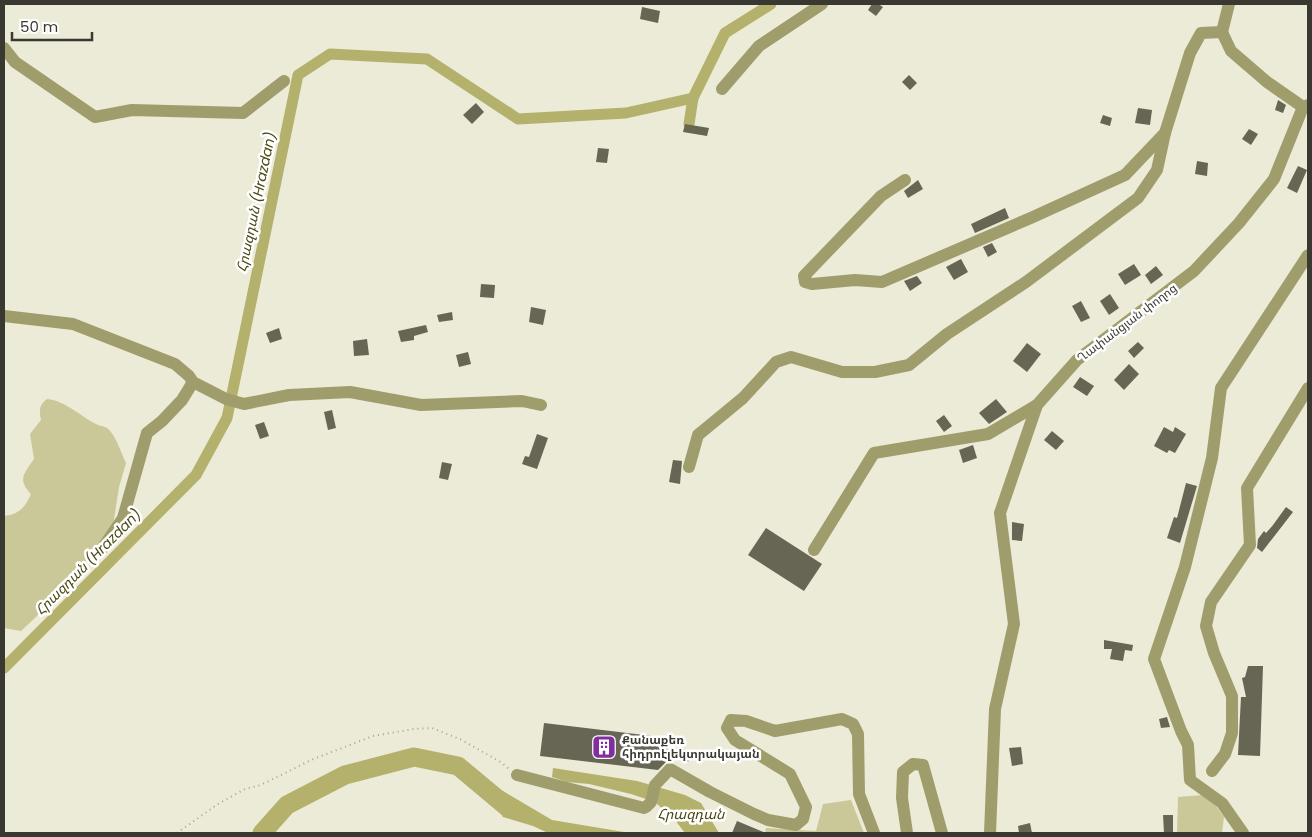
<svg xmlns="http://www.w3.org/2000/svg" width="1312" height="837" font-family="Poppins,'Noto Sans Armenian',sans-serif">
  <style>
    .green { fill: #cac899 }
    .water { fill: #b4b16d }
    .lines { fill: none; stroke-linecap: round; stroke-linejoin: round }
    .canal { stroke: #b4b16d; stroke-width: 11 }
    .river { stroke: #b4b16d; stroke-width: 19 }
    .building { fill: #676655 }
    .path { stroke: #a5a496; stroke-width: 2; stroke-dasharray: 1 4; stroke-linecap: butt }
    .minor { stroke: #9f9d6c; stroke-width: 12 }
    .labels { text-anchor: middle; stroke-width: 5; stroke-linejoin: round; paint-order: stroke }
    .street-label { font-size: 12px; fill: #393831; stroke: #fff }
    .poi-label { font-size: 12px; font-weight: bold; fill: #393831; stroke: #fff; text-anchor: start }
    .water-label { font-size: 14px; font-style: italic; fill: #4c4915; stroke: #fff }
  </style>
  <rect width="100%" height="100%" fill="#ebebd7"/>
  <g class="green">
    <path d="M47 399C66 401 80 416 96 424 99 426 104 426 107 428 116 435 121 453 126 463L119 487 113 526 110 531 84 564 58 585 46 601 37 616 21 631 4 628V516C19 514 25 508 31 494 17 479 24 474 34 459L30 434 41 420C39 410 39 405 47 399Z"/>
    <polygon points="1203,795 1213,802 1224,817 1222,833 1177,833 1178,797"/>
    <polygon points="851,800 864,833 765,833 766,828 816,831 823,804"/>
  </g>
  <g class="water">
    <polygon points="553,768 637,781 685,795 701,803 719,833 685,833 675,820 655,802 631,794 589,784 567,782 552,777"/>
    <polygon points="487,791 503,791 552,820 630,833 548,833 533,826 503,817"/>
  </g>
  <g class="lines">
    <g class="canal">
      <polyline points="689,124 693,98 725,33 771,4"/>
      <polyline points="4,668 196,475 227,418 298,75 330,54 427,59 518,119 626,113 693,98"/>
    </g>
    <polyline class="river" points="262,833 287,805 345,775 414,757 458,766 507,807"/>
  </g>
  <g class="building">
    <polygon points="872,4 878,4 883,7 876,16 868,10"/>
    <polygon points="642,7 660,11 658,23 640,19"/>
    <polygon points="909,75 917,83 910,90 902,82"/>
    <polygon points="1278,100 1286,105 1283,113 1275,110"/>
    <polygon points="476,103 484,112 472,124 463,115"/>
    <polygon points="1138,108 1152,110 1150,125 1135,123"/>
    <polygon points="1103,115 1112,118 1110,126 1100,123"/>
    <polygon points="685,124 709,128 707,136 683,132"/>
    <polygon points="1249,129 1258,134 1251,145 1242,139"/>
    <polygon points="598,148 609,149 607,163 596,162"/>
    <polygon points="1197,161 1208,163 1207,176 1195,174"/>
    <polygon points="1298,166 1307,170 1297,193 1287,188"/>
    <polygon points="918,180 923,189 908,198 904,191"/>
    <polygon points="1005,208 1009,218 975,233 971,224"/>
    <polygon points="992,243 997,252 988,257 983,247"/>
    <polygon points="961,259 968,272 954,280 946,267"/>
    <polygon points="1134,264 1141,275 1125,285 1118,274"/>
    <polygon points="1156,266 1163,275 1151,284 1145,275"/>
    <polygon points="917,276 922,283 910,291 904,281"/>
    <polygon points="481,284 495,285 494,298 480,297"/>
    <polygon points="1110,294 1119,308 1109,315 1100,301"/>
    <polygon points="1081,301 1090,318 1081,322 1072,306"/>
    <polygon points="531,307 546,310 543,325 529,322"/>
    <polygon points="452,312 453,320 439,322 437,315"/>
    <polygon points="426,325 428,332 414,336 414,340 401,342 398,331"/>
    <polygon points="279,328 282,339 270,343 266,333"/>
    <polygon points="367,339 369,355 354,356 353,341"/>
    <polygon points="1138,342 1144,348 1134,358 1128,351"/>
    <polygon points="1027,343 1041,354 1027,372 1013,361"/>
    <polygon points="468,352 471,364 459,367 456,355"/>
    <polygon points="1129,364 1139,374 1124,390 1114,380"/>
    <polygon points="1080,377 1094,386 1087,396 1073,387"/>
    <polygon points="996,399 1007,412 989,424 979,413"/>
    <polygon points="332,410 336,428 328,430 324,412"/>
    <polygon points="944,415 952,426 944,432 936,421"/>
    <polygon points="264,422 269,436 260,439 255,425"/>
    <polygon points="1164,427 1173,432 1175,427 1186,434 1175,453 1169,450 1167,453 1154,446"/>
    <polygon points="1052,431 1064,441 1056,450 1044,440"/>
    <polygon points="537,434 548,438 537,469 522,464 525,456 529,457"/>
    <polygon points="973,445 977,458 963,463 959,450"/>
    <polygon points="673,460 682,461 680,484 669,482"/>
    <polygon points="442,462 452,464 448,480 439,478"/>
    <polygon points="1186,483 1197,486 1180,543 1167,538 1174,517 1177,518"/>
    <polygon points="1286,507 1293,512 1262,552 1257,548 1258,539 1264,531 1266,533 1273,525"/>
    <polygon points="1012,522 1024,524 1022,541 1012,540"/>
    <polygon points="766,528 822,564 804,591 748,555"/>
    <polygon points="1104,640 1133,645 1132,651 1125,650 1123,661 1110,659 1112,649 1104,649"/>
    <polygon points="1248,666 1263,666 1260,756 1238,755 1241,697 1246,697 1242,678 1245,677"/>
    <polygon points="1167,717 1170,727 1161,728 1159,719"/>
    <polygon points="544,723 669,738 666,762 658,770 540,756"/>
    <polygon points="1021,747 1023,764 1012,766 1009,748"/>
    <polygon points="683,749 692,752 688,762 679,758"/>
    <polygon points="1163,815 1173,815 1173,833 1164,833"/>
    <polygon points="737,821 766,833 732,833"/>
    <polygon points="1030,823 1032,833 1019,833 1018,826"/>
  </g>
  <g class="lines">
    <polyline class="path" points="177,833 218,804 245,789 261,785 311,760 373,736 414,729 432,728 462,740 502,763 509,769"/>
    <g class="minor">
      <polyline points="1222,32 1231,51 1267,82 1303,107"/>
      <polyline points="4,48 15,62 95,117 132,110 243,113 284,81"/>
      <polyline points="722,89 759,46 822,4"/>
      <polyline points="905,180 881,196 804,276 805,282 812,284 855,280 882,282 1033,217 1125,175 1165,133"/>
      <polyline points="4,316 73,324 175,364 189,376 193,382 226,399 244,404 289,395 350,392 421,405 522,401 541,405"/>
      <polyline points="689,467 698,435 743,398 776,362 791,357 842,372 875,372 909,365 947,334 1026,282 1138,198 1157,170 1165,133 1190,53 1201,33 1222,32 1229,4"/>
      <polyline points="102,549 123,518 147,433 162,421 182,400 193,382"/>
      <polyline points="814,550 874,453 988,434 1037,405"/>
      <polyline points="1212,771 1225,754 1232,733 1232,696 1214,653 1206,626 1211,602 1250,545 1247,488 1308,388"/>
      <polyline points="517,775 644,808 646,807 651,802 655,785 670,769 710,792 754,814 768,820 796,825 803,819 806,807 790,774 735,740 727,728 731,720 746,721 775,731 842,719 853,724 858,734 859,794 874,833"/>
      <polyline points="907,833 902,798 903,772 913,764 923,765 942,833"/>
      <polyline points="990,833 995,709 1014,624 1000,513 1037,405 1077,360 1194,271 1239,223 1274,179 1303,107 1308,105"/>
      <polyline points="1243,833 1222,803 1190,780 1188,745 1181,731 1154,659 1185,567 1212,458 1221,388 1308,255"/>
    </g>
  </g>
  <defs>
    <g id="building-square" transform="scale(1.25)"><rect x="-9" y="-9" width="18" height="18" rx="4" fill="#812e9e" stroke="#fff"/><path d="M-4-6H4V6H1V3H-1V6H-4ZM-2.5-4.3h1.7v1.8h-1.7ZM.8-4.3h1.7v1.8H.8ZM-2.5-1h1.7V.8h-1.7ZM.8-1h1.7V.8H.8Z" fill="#fff"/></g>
  </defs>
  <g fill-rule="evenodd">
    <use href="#building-square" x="604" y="747"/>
  </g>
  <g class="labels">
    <g class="street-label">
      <text transform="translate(1127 323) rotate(-37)" y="4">Ղափանցյան փողոց</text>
    </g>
    <g class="poi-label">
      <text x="622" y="744">Քանաքեռ<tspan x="622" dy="14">հիդրոէլեկտրակայան</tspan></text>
    </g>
    <g class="water-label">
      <text transform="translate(256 202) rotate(-78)" y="5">Հրազդան (Hrazdan)</text>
      <text transform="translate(88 562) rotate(-45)" y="5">Հրազդան (Hrazdan)</text>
      <text x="691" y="819">Հրազդան</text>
    </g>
  </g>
  <rect width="1312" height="837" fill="none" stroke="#393831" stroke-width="10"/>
  <path d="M12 32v8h80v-8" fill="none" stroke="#393831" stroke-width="2.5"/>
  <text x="20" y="32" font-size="15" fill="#393831" stroke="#ffffff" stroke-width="4" paint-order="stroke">50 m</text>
</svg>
